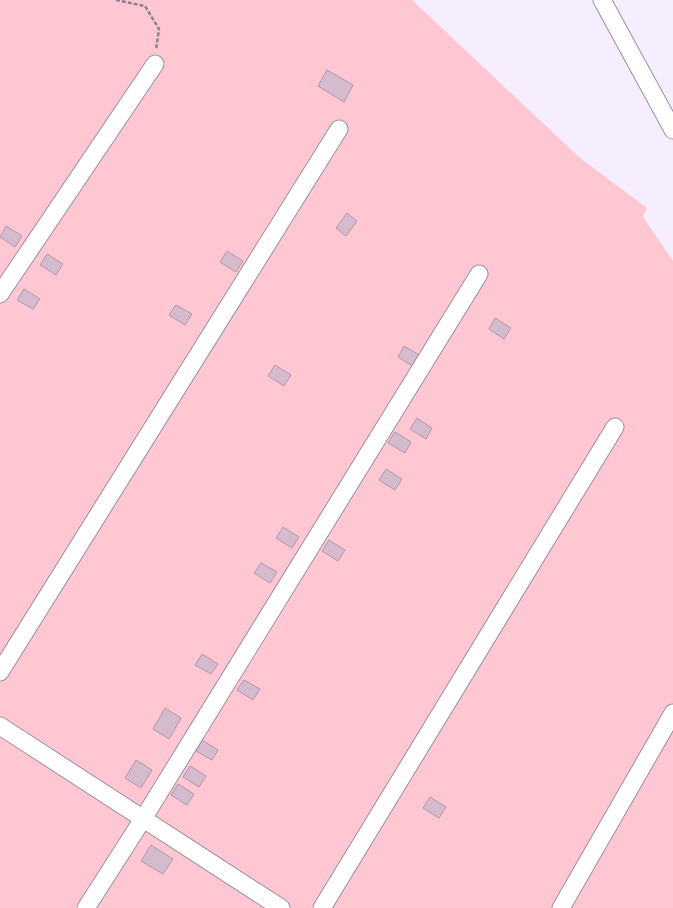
<svg xmlns="http://www.w3.org/2000/svg" width="673" height="908" font-family="'Fira Sans',sans-serif">
  <style>
    .green { fill: #fec7d2 }
    .building { fill: #d6bace; stroke: #b196aa }
    .lines { fill: none; stroke-linecap: round; stroke-linejoin: round }
    .minor-casing { stroke: #9a8da8; stroke-width: 19 }
    .path { stroke: #898290; stroke-width: 2.5; stroke-dasharray: 4 2; stroke-linecap: butt }
    .minor { stroke: #fff; stroke-width: 17 }
  </style>
  <rect width="100%" height="100%" fill="#f6edff"/>
  <polygon class="green" points="0,0 412,0 580,158 647,208 643,217 673,261 673,908 0,908"/>
  <g class="building">
    <polygon points="327,70 353,85 344,102 318,86"/>
    <polygon points="347,213 357,221 346,236 336,228"/>
    <polygon points="6,226 22,236 15,247 0,237"/>
    <polygon points="227,251 243,261 236,272 220,262"/>
    <polygon points="47,254 63,264 56,275 40,265"/>
    <polygon points="24,289 40,299 33,309 17,300"/>
    <polygon points="176,305 192,314 185,325 169,315"/>
    <polygon points="495,318 511,328 504,339 489,329"/>
    <polygon points="404,346 421,356 414,367 398,357"/>
    <polygon points="275,365 291,375 284,386 268,376"/>
    <polygon points="417,418 432,428 426,439 410,429"/>
    <polygon points="395,432 411,442 405,453 388,443"/>
    <polygon points="386,469 402,479 395,490 379,480"/>
    <polygon points="283,527 299,537 292,548 276,538"/>
    <polygon points="329,540 345,550 338,561 322,551"/>
    <polygon points="261,563 277,572 270,583 254,573"/>
    <polygon points="202,654 218,664 211,674 195,665"/>
    <polygon points="244,680 260,689 253,700 237,690"/>
    <polygon points="165,708 181,718 169,739 153,729"/>
    <polygon points="202,740 218,750 212,760 196,751"/>
    <polygon points="136,760 152,770 141,788 125,778"/>
    <polygon points="190,766 206,776 199,787 183,777"/>
    <polygon points="178,784 194,794 187,805 171,795"/>
    <polygon points="430,797 446,807 439,818 423,808"/>
    <polygon points="151,845 173,859 163,874 141,861"/>
  </g>
  <g class="lines">
    <g class="minor-casing">
      <g id="minor">
        <polyline points="602,0 673,130"/>
        <polyline points="0,294 155,64"/>
        <polyline points="0,672 339,129"/>
        <polyline points="0,726 281,908"/>
        <polyline points="86,908 143,819 479,274"/>
        <polyline points="322,908 615,427"/>
        <polyline points="561,908 673,713"/>
      </g>
    </g>
    <polyline class="path" points="116,0 145,6 159,29 156,50"/>
    <use href="#minor" class="minor"/>
  </g>
</svg>
